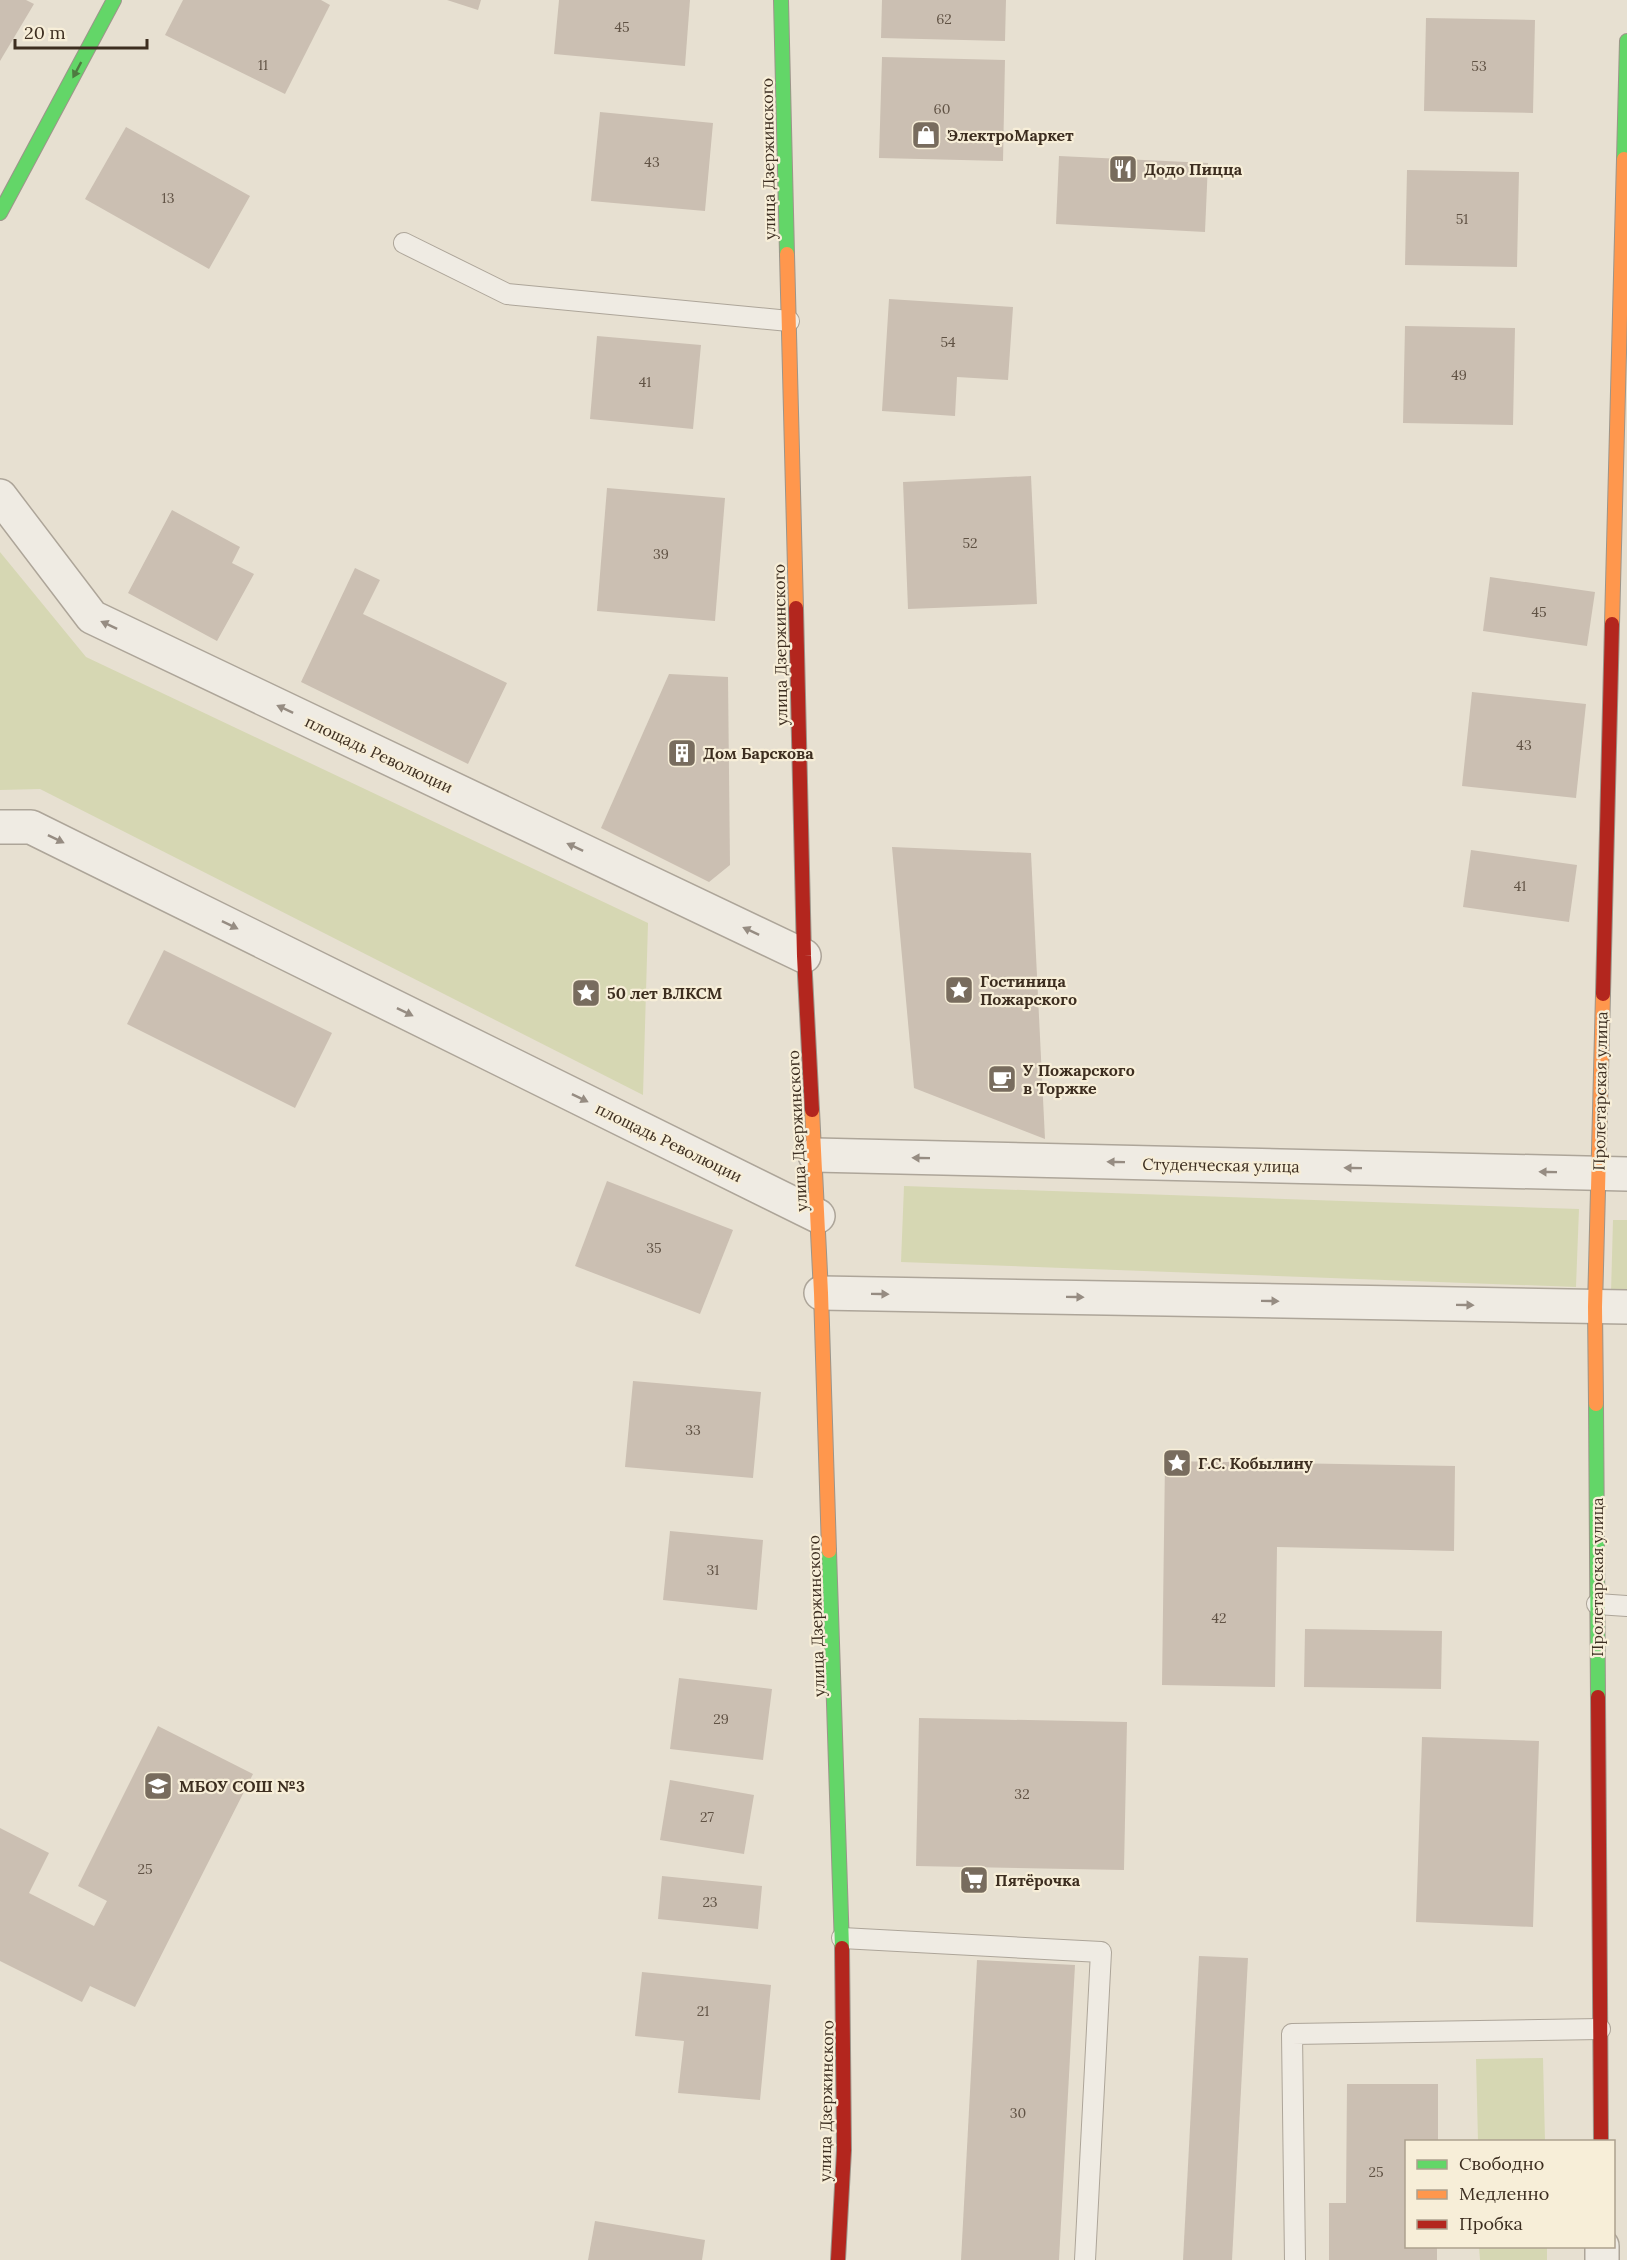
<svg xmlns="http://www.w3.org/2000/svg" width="1627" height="2260" font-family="Lora,serif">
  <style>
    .green { fill: #d6d7b3 }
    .building { fill: #cbbfb2 }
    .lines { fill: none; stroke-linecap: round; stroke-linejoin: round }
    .lane-casing { stroke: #ada599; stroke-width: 22 }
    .street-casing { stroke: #ada599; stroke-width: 36 }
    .fast-casing { stroke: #9c958a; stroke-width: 16 }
    .slow-casing { stroke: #9c958a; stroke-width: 16 }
    .jam-casing { stroke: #9c958a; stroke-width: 16 }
    .lane { stroke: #efebe3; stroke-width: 20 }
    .street { stroke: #efebe3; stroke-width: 33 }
    .fast { stroke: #63d668; stroke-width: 14 }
    .slow { stroke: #ff974d; stroke-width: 14 }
    .jam { stroke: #b3261e; stroke-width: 14 }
    .oneway { fill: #4e7a40 }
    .oneway2 { fill: #968c82 }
    .labels { text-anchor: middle; stroke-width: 4.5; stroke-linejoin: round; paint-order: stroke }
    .number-label { font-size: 14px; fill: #605244 }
    .poi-label { font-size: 16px; font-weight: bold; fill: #3d2e20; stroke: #f7eed8; text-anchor: start }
    .street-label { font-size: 16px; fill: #3d2e20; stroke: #f7eed8 }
  </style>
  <rect width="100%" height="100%" fill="#e7e0d1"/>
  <g class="green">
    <polygon points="0,552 86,657 648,923 643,1095 40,789 0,790"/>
    <polygon points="904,1186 1579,1209 1576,1287 901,1262"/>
    <polygon points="1613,1220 1627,1220 1627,1293 1611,1293"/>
    <polygon points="1543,2058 1545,2141 1478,2141 1476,2059"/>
    <polygon points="1479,2247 1547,2247 1547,2260 1480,2260"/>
  </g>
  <g class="building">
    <polygon points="0,0 26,0 34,4 0,61"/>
    <polygon points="183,0 321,0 330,5 285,94 165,35"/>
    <polygon points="447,0 481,0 478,10"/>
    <polygon points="559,0 690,0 685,66 554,54"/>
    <polygon points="882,0 1006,0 1005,41 881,38"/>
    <polygon points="1426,18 1535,20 1533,113 1424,111"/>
    <polygon points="882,57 1005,60 1003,161 879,158"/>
    <polygon points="600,112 713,123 705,211 591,201"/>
    <polygon points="126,127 250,196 209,269 85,199"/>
    <polygon points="1059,156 1208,163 1205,232 1056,224"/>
    <polygon points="1407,170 1519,172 1517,267 1405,265"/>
    <polygon points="889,299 1013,307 1008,380 957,377 955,416 882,411"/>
    <polygon points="1405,326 1515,328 1513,425 1403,423"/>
    <polygon points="597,336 701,345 693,429 590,419"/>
    <polygon points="1031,476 1037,604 908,609 903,482"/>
    <polygon points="607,488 725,498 715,621 597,611"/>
    <polygon points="172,510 240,547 232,563 254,574 217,641 128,593"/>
    <polygon points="355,568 380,580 363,614 507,683 468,764 301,682"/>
    <polygon points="1490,577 1595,592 1587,646 1483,631"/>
    <polygon points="669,674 728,677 730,865 709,882 601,828"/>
    <polygon points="1472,692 1586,704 1576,798 1462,786"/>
    <polygon points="892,847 1031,853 1045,1139 914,1088"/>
    <polygon points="1471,850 1577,865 1569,922 1463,907"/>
    <polygon points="164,950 332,1033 295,1108 127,1024"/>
    <polygon points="607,1181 733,1230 700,1314 575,1266"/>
    <polygon points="633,1381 761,1392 753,1478 625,1467"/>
    <polygon points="1165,1461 1455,1466 1454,1551 1277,1547 1275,1687 1162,1685"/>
    <polygon points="670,1531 763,1540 757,1610 663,1600"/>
    <polygon points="1305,1629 1442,1631 1441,1689 1304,1687"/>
    <polygon points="679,1678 772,1689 763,1760 670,1749"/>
    <polygon points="919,1718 1127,1722 1124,1870 916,1866"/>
    <polygon points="158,1726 253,1774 135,2007 90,1986 82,2002 0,1961 0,1828 49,1853 29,1893 94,1926 107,1901 78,1886"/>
    <polygon points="1422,1737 1539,1741 1533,1927 1416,1922"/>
    <polygon points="670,1780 754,1795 744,1854 660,1840"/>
    <polygon points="662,1876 762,1886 758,1929 658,1919"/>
    <polygon points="1199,1956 1248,1958 1232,2260 1183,2260"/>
    <polygon points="977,1960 1075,1965 1059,2260 961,2260"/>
    <polygon points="642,1972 771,1985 760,2100 678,2093 684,2041 635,2036"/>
    <polygon points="1347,2084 1438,2084 1438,2142 1406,2142 1406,2246 1437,2246 1437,2260 1329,2260 1329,2203 1346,2203"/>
    <polygon points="595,2221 705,2240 702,2260 588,2260"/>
  </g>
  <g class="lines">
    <g class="lane-casing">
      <g id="lane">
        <polyline points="404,243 507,294 789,321"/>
        <polyline points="1597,1604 1627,1606"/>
        <polyline points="842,1938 1101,1952 1085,2260"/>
        <polyline points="1295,2260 1292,2034 1600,2029"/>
      </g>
    </g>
    <g class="street-casing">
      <g id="street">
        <polyline points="0,496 92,617 804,956"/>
        <polyline points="0,827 31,827 818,1216"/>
        <polyline points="815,1155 1627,1174"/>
        <polyline points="821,1293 1627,1307"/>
        <polyline points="1602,2246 1602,2260"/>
      </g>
    </g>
    <g class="fast-casing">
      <g id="fast">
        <polyline points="781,0 787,254"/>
        <polyline points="1624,159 1627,41"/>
        <polyline points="0,213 114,0"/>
        <polyline points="1596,1404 1598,1697"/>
        <polyline points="829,1551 842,1948"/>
      </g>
    </g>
    <g class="slow-casing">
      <g id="slow">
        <polyline points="787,254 796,608"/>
        <polyline points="1612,624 1624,159"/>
        <polyline points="812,1110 821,1293 829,1551"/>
        <polyline points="1596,1404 1595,1307 1603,994"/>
      </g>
    </g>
    <g class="jam-casing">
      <g id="jam">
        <polyline points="796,608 804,956 812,1110"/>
        <polyline points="1603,994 1612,624"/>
        <polyline points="1598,1697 1601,2142"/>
        <polyline points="838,2260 844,2150 842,1948"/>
      </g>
    </g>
    <use href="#lane" class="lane"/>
    <use href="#street" class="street"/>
    <use href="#fast" class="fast"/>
    <use href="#slow" class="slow"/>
    <use href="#jam" class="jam"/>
  </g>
  <defs><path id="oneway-solid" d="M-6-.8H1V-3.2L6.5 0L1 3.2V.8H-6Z" transform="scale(1.5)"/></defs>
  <use class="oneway" href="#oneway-solid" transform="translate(77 70) rotate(118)"/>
  <g class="oneway2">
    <use href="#oneway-solid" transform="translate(109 625) rotate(-155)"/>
    <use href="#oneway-solid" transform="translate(285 709) rotate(-155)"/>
    <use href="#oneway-solid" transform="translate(56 839) rotate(26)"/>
    <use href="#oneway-solid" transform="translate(575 847) rotate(-155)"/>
    <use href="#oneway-solid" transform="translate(230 925) rotate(26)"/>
    <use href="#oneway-solid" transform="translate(751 931) rotate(-155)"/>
    <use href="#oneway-solid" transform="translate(405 1012) rotate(26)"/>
    <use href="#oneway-solid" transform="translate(580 1098) rotate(26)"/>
    <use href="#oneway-solid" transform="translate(921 1158) rotate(-179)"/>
    <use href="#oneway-solid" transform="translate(1116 1162) rotate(-179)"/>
    <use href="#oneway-solid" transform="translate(1353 1168) rotate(-179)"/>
    <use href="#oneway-solid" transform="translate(1548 1172) rotate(-179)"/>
    <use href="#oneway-solid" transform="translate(880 1294) rotate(1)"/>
    <use href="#oneway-solid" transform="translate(1075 1297) rotate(1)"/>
    <use href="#oneway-solid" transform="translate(1270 1301) rotate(1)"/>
    <use href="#oneway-solid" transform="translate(1465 1305) rotate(1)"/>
  </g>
  <defs>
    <g id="shop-square" transform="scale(1.5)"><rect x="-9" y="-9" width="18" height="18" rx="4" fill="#786c5e" stroke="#f7eed8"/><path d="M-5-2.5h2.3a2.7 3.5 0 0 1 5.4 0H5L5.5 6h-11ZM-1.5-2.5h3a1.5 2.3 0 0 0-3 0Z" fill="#fff"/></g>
    <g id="restaurant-square" transform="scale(1.5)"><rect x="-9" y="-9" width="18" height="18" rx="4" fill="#786c5e" stroke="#f7eed8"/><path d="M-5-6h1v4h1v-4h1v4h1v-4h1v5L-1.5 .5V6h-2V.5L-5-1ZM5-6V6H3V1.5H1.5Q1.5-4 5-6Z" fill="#fff"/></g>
    <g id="building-square" transform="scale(1.5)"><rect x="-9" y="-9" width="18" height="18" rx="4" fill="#786c5e" stroke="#f7eed8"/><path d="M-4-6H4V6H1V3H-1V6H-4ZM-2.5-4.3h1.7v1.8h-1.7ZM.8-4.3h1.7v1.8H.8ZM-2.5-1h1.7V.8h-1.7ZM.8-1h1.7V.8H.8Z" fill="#fff"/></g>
    <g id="sight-square" transform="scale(1.5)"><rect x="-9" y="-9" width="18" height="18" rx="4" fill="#786c5e" stroke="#f7eed8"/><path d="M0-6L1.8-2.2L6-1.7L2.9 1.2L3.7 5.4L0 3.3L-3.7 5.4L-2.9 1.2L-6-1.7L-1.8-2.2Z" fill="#fff"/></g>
    <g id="cafe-square" transform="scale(1.5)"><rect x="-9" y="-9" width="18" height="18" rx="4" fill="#786c5e" stroke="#f7eed8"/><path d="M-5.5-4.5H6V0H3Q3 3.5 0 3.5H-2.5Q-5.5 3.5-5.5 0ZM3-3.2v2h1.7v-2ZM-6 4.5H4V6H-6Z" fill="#fff"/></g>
    <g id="school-square" transform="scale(1.5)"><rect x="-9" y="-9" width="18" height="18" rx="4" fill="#786c5e" stroke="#f7eed8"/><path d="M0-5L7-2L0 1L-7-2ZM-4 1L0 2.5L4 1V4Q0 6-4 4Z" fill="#fff"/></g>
    <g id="supermarket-square" transform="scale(1.5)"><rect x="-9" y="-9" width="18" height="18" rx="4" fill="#786c5e" stroke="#f7eed8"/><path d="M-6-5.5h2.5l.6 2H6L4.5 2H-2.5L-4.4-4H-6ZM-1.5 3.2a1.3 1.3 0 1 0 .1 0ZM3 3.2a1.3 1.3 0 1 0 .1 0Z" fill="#fff"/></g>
  </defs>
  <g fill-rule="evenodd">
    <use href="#shop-square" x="926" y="135"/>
    <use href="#restaurant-square" x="1123" y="169"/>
    <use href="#building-square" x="682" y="753"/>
    <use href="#sight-square" x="959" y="990"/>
    <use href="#sight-square" x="586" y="993"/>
    <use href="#cafe-square" x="1002" y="1079"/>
    <use href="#sight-square" x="1177" y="1463"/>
    <use href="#school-square" x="158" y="1786"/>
    <use href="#supermarket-square" x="974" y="1880"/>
  </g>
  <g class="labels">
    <g class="number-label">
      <text x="944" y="24">62</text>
      <text x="622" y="32">45</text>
      <text x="263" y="70">11</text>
      <text x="1479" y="71">53</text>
      <text x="942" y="114">60</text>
      <text x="652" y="167">43</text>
      <text x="168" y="203">13</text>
      <text x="1462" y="224">51</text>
      <text x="948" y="347">54</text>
      <text x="1459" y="380">49</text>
      <text x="645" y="387">41</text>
      <text x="970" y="548">52</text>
      <text x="661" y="559">39</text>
      <text x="1539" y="617">45</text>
      <text x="1524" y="750">43</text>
      <text x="1520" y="891">41</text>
      <text x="654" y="1253">35</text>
      <text x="693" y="1435">33</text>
      <text x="713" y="1575">31</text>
      <text x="1219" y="1623">42</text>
      <text x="721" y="1724">29</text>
      <text x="1022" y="1799">32</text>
      <text x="707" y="1822">27</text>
      <text x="145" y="1874">25</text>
      <text x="710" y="1907">23</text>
      <text x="703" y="2016">21</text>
      <text x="1018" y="2118">30</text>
      <text x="1376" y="2177">25</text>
    </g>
    <g class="poi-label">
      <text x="947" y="141">ЭлектроМаркет</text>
      <text x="1144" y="175">Додо Пицца</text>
      <text x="703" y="759">Дом Барскова</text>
      <text x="980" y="987">Гостиница<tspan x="980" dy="18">Пожарского</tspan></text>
      <text x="607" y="999">50 лет ВЛКСМ</text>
      <text x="1023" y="1076">У Пожарского<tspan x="1023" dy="18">в Торжке</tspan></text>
      <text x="1198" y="1469">Г.С. Кобылину</text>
      <text x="179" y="1792">МБОУ СОШ №3</text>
      <text x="995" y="1886">Пятёрочка</text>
    </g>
    <g class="street-label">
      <text transform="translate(768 159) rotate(-91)" y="6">улица Дзержинского</text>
      <text transform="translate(780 645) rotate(-91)" y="6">улица Дзержинского</text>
      <text transform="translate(379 754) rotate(25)" y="6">площадь Революции</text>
      <text transform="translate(1600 1091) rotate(-89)" y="6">Пролетарская улица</text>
      <text transform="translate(797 1131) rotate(-93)" y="6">улица Дзержинского</text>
      <text transform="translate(669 1142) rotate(26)" y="6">площадь Революции</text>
      <text transform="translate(1221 1165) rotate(1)" y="6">Студенческая улица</text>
      <text transform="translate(1597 1577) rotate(-90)" y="6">Пролетарская улица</text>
      <text transform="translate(816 1616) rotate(-92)" y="6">улица Дзержинского</text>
      <text transform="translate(826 2101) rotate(-89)" y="6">улица Дзержинского</text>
    </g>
  </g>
  <rect x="1405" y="2140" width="210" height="108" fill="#f7eed8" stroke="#ada18e" stroke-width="1.5"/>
  <rect x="1417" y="2160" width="30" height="9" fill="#63d668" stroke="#ada18e" stroke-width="1.5"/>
  <text x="1459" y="2170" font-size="18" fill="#3d2e20">Свободно</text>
  <rect x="1417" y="2190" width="30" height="9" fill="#ff974d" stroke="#ada18e" stroke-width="1.5"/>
  <text x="1459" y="2200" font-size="18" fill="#3d2e20">Медленно</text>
  <rect x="1417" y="2220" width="30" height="9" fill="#b3261e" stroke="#ada18e" stroke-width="1.5"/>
  <text x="1459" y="2230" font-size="18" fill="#3d2e20">Пробка</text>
  <path d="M15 39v9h132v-9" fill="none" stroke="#3d2e20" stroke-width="3"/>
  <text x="24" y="39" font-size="18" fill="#3d2e20" stroke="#f7eed8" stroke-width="4.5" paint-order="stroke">20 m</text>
</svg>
